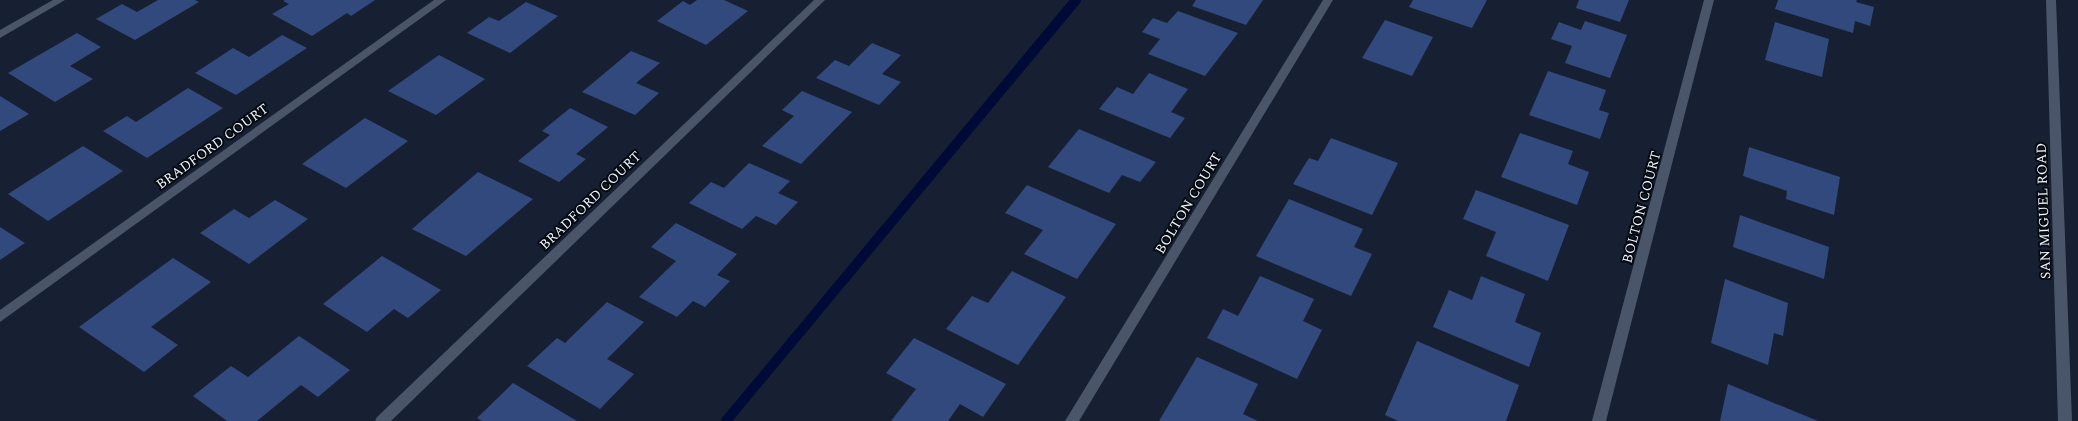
<svg xmlns="http://www.w3.org/2000/svg" width="2078" height="421" font-family="Spectral,serif">
  <style>
    .lines { fill: none; stroke-linecap: round; stroke-linejoin: round }
    .stream { stroke: #000a37; stroke-width: 10 }
    .building { fill: #31497c }
    .minor { fill: #4a556a; fill-rule: evenodd }
    .labels { text-anchor: middle; stroke-width: 4; stroke-linejoin: round; paint-order: stroke }
    .street-label { font-size: 14px; fill: #eff4fe; stroke: #060a11 }
  </style>
  <rect width="100%" height="100%" fill="#162032"/>
  <g class="lines">
    <polyline class="stream" points="726,421 1076,0"/>
  </g>
  <g class="building">
    <polygon points="158,0 195,0 199,2 135,40 96,19 122,4 137,12"/>
    <polygon points="285,0 375,0 351,16 347,13 312,36 272,14 289,4 283,1"/>
    <polygon points="697,0 724,0 748,11 706,45 657,21 683,1 690,5"/>
    <polygon points="1196,0 1263,0 1246,25 1192,6"/>
    <polygon points="1413,0 1487,0 1472,28 1409,7"/>
    <polygon points="1579,0 1629,0 1620,22 1576,8"/>
    <polygon points="1778,0 1857,0 1856,2 1874,7 1870,26 1855,21 1853,33 1775,9"/>
    <polygon points="526,2 558,16 510,53 467,33 489,17 499,21"/>
    <polygon points="1178,11 1238,33 1205,76 1148,54 1160,39 1142,32 1153,18 1167,23"/>
    <polygon points="1385,20 1433,37 1412,76 1362,58"/>
    <polygon points="1585,21 1627,35 1610,78 1565,63 1572,46 1551,39 1559,22 1581,30"/>
    <polygon points="1775,22 1829,39 1822,77 1765,60"/>
    <polygon points="77,33 101,47 70,66 93,79 55,102 8,73"/>
    <polygon points="282,35 307,48 236,95 195,73 233,48 249,57"/>
    <polygon points="872,43 901,55 882,74 901,82 879,105 816,78 835,60 849,66"/>
    <polygon points="631,51 660,63 636,83 659,93 635,115 582,92"/>
    <polygon points="439,55 485,79 436,115 388,91"/>
    <polygon points="1548,71 1606,90 1599,110 1609,113 1600,139 1529,115"/>
    <polygon points="1149,73 1188,89 1171,112 1185,118 1170,138 1099,109 1117,87 1133,94"/>
    <polygon points="188,88 223,108 147,158 103,131 127,116 136,122"/>
    <polygon points="802,91 852,112 801,164 762,146 794,116 782,110"/>
    <polygon points="0,96 29,114 0,131"/>
    <polygon points="570,108 608,127 576,154 586,159 559,182 518,161 550,135 542,131"/>
    <polygon points="365,118 408,141 346,188 302,164"/>
    <polygon points="1079,129 1156,162 1140,182 1122,175 1109,193 1048,167"/>
    <polygon points="1520,133 1573,151 1568,164 1589,172 1577,205 1501,177"/>
    <polygon points="1331,138 1398,163 1372,215 1293,184 1309,158 1318,161"/>
    <polygon points="83,146 123,171 48,221 8,194"/>
    <polygon points="1749,147 1840,177 1834,215 1786,199 1787,191 1743,176"/>
    <polygon points="749,163 790,181 778,193 798,202 776,225 756,216 742,229 689,203 711,182 724,188"/>
    <polygon points="478,172 533,199 466,256 412,229"/>
    <polygon points="1027,185 1116,224 1077,279 1024,254 1043,230 1005,213"/>
    <polygon points="1476,190 1569,225 1548,281 1486,256 1496,232 1463,219"/>
    <polygon points="1289,199 1363,229 1354,247 1372,254 1351,296 1256,256"/>
    <polygon points="275,200 308,219 249,264 200,233 234,209 249,218"/>
    <polygon points="1740,215 1829,247 1824,279 1733,247"/>
    <polygon points="676,223 737,254 717,275 730,281 705,307 693,301 677,317 639,297 676,261 651,247"/>
    <polygon points="0,227 25,243 0,260"/>
    <polygon points="382,256 441,290 408,318 394,309 367,332 323,304"/>
    <polygon points="173,258 211,282 151,327 178,345 144,372 79,327"/>
    <polygon points="1012,271 1066,297 1018,365 946,329 972,296 988,303"/>
    <polygon points="1260,276 1314,299 1303,321 1322,330 1297,379 1207,338 1223,309 1238,316"/>
    <polygon points="1481,276 1525,294 1515,322 1541,333 1529,367 1433,327 1449,290 1472,300"/>
    <polygon points="1725,279 1788,303 1783,336 1774,333 1768,365 1711,343"/>
    <polygon points="607,302 644,322 607,359 634,374 600,409 527,366 557,338 565,343"/>
    <polygon points="299,336 350,370 318,397 301,385 257,421 227,421 193,396 231,366 248,377"/>
    <polygon points="914,338 1006,384 983,417 960,404 948,421 891,421 916,389 886,373"/>
    <polygon points="1417,341 1519,385 1506,421 1398,421 1385,415"/>
    <polygon points="1197,357 1258,384 1243,414 1258,421 1159,421"/>
    <polygon points="513,383 577,421 482,421 477,418"/>
    <polygon points="1728,384 1818,421 1720,421"/>
  </g>
  <g class="lines">
    <g class="minor">
      <polygon points="53,0 65,0 0,38 0,30"/>
      <polygon points="434,0 446,0 0,322 0,310"/>
      <polygon points="814,0 825,0 391,421 375,421 377,417"/>
      <polygon points="1323,0 1333,0 1079,421 1065,421"/>
      <polygon points="1704,0 1714,0 1606,421 1592,421"/>
      <polygon points="2046,0 2056,0 2072,421 2058,421"/>
    </g>
  </g>
  <g class="labels">
    <g class="street-label">
      <text transform="translate(212 146) rotate(-36)" y="5">BRADFORD COURT</text>
      <text transform="translate(590 200) rotate(-44)" y="5">BRADFORD COURT</text>
      <text transform="translate(1188 203) rotate(-59)" y="5">BOLTON COURT</text>
      <text transform="translate(1641 207) rotate(-75)" y="5">BOLTON COURT</text>
      <text transform="translate(2043 211) rotate(-92)" y="5">SAN MIGUEL ROAD</text>
    </g>
  </g>
</svg>
